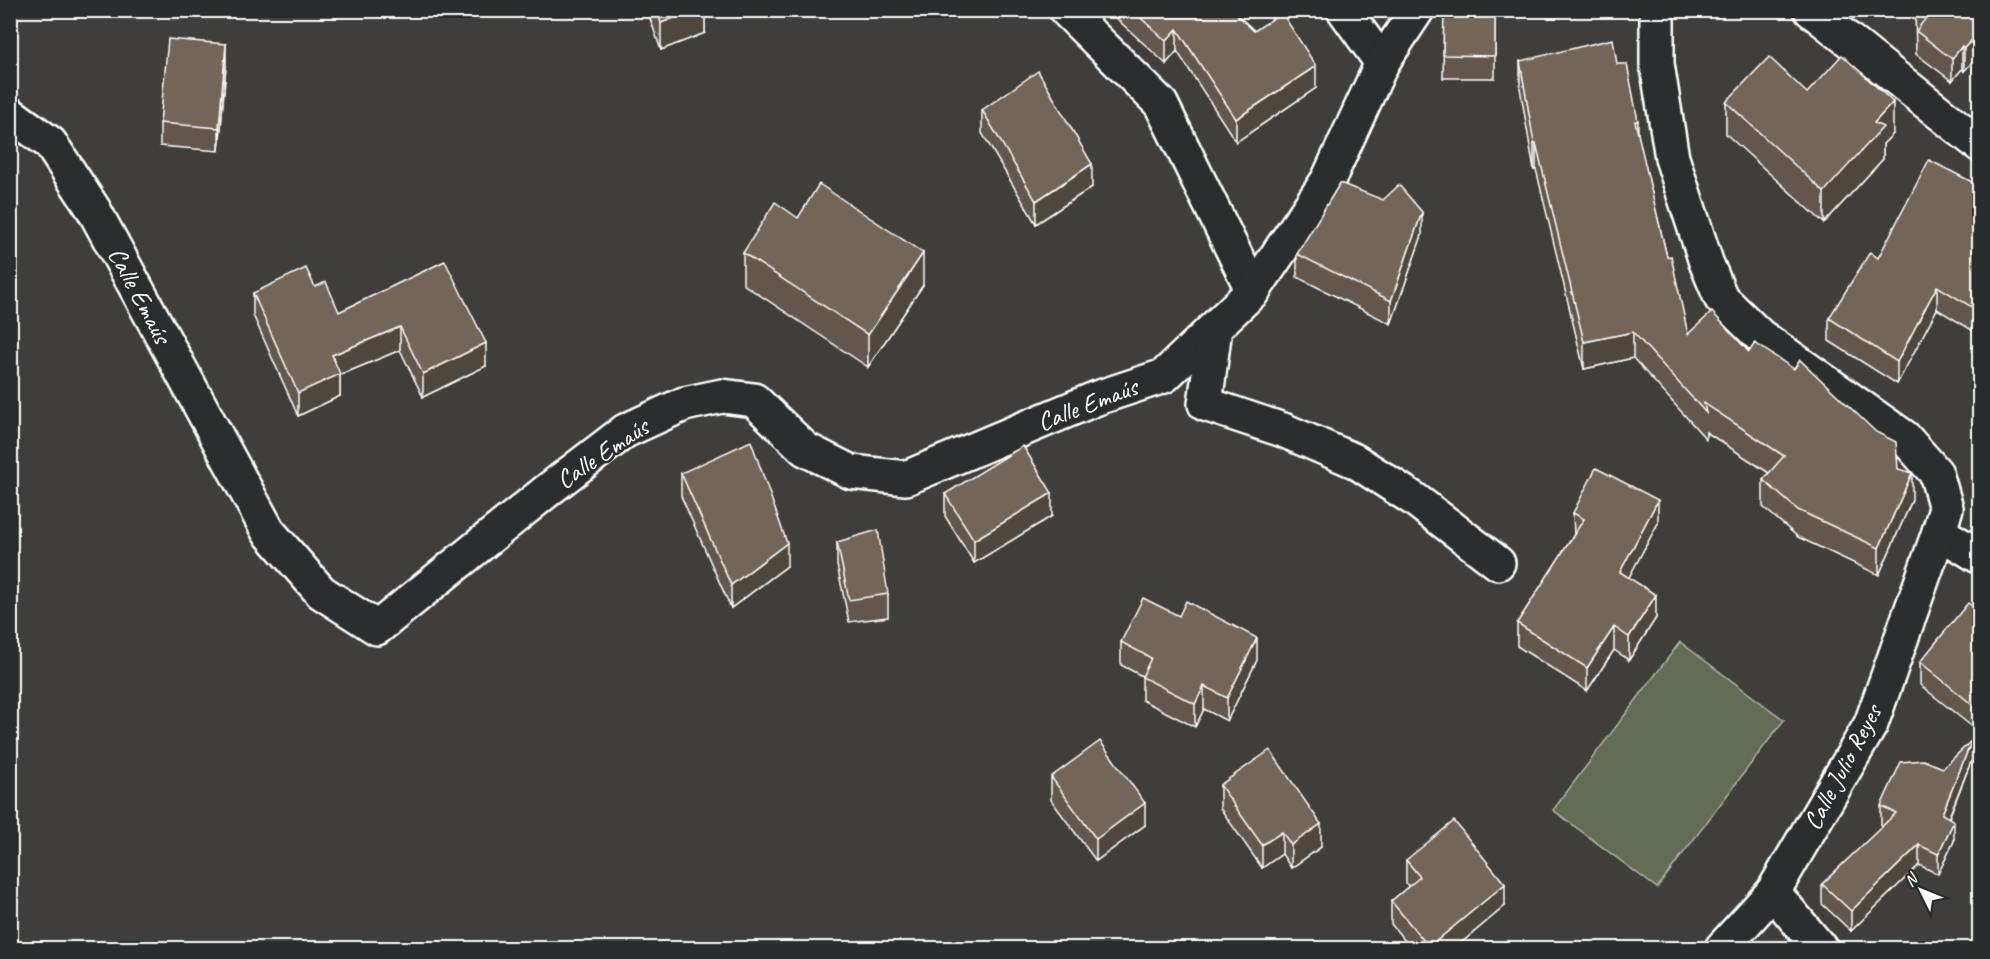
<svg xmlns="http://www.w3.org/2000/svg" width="1990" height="959" font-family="Caveat,sans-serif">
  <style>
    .green { fill: #636d54; stroke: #b1b6aa; stroke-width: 1.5 }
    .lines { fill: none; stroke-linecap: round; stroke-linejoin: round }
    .minor-casing { stroke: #fff; stroke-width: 38 }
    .minor { stroke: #2a2d2e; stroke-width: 33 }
    .wall { fill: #63574d; stroke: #fff; stroke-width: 1.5 }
    .shaded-wall { fill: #50473e; stroke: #fff; stroke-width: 1.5 }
    .building { fill: #736559; stroke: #fff; stroke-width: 1.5 }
    .labels { text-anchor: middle; stroke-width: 5; stroke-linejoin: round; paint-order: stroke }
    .street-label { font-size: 26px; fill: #fff; stroke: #2a2d2e }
  </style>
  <rect width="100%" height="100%" fill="#403e3b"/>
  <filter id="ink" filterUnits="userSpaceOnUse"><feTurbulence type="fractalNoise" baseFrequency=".0167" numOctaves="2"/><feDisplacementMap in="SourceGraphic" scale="12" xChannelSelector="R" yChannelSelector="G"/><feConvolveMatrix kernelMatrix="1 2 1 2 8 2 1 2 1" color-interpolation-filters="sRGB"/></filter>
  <g filter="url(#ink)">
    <polygon class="green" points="1680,642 1784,720 1657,888 1553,810"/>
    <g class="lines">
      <g class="minor-casing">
        <g id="minor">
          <polyline points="1066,10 1161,104 1253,291"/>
          <polyline points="1344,10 1382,63"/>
          <polyline points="1657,10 1657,64 1672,158 1706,262 1721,298 1760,336 1904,437 1936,473 1946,508 1939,532 1980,557"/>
          <polyline points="1811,10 1980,145"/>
          <polyline points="10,114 50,143 94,210 268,531 321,592 377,628 548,490 625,431 684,404 722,396 754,400 805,449 851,472 906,478 1097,398 1164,376 1253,291 1328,180 1382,63 1417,10"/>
          <polyline points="1215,328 1205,404 1283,430 1355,461 1414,499 1498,563"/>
          <polyline points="1773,892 1820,948"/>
          <polyline points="1722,948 1773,892 1871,724 1939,532"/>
        </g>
      </g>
      <use href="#minor" class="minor"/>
    </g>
    <g class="wall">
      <polygon points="647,10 705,10 705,33 661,50"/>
      <polygon points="1107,10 1232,10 1316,88 1236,142 1177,51 1166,64"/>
      <polygon points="1444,10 1495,10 1495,78 1443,78"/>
      <polygon points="1915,10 1980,10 1980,54 1964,71 1962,69 1952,81 1916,54"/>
      <polygon points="1520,61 1617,64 1638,136 1667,257 1688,334 1749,352 1898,469 1912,500 1879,575 1798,537 1763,507 1763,480 1769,473 1706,432 1706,439 1633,358 1584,369 1536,169 1534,170 1520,88"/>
      <polygon points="226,66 219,151 160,146 160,123"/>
      <polygon points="1807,93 1893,134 1883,144 1883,159 1824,223 1726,134 1726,102"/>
      <polygon points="982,110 1092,187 1036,224 982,133"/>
      <polygon points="1980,186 1980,335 1937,309 1897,384 1829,341 1829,318 1878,258"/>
      <polygon points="1383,200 1422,235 1391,324 1297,277 1297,254"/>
      <polygon points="798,218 923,285 868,367 743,284 743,253"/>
      <polygon points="445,261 486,366 423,397 400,350 340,375 340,396 298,416 253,315 253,293 315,287 339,312"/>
      <polygon points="681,473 787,566 731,608 681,496"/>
      <polygon points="945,494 1052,516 974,563 945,516"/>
      <polygon points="1573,513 1658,523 1629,577 1656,618 1629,660 1614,650 1587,691 1517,646 1517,623 1574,536"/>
      <polygon points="837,542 888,594 888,617 849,622 837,565"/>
      <polygon points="1980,611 1980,733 1920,685 1920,662"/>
      <polygon points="1121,642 1257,660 1227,721 1204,709 1195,727 1142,700 1142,676 1121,665"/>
      <polygon points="1972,759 1949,818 1954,841 1938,874 1919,865 1851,931 1822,904 1822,884 1882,827 1881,826 1881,806"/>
      <polygon points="1051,777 1145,825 1096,861 1051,800"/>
      <polygon points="1220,785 1321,847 1291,868 1282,854 1262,868 1220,808"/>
      <polygon points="1406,860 1505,906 1455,948 1411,948 1391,924 1391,901 1409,886 1406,883"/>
    </g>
    <g class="shaded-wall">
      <polygon points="10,10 20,10 10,20"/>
      <polygon points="694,10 705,10 705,33 661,50 661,23"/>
      <polygon points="1177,29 1177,51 1166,64 1166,41"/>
      <polygon points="1980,32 1980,54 1964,71 1964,48"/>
      <polygon points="226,44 226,66 219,151 219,128"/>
      <polygon points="1962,46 1962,69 1952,81 1952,59"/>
      <polygon points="1316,66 1316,88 1236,142 1236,119"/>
      <polygon points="1893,102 1893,134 1883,144 1883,159 1824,223 1824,192 1874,123"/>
      <polygon points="1635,121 1638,121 1638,147"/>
      <polygon points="1534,143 1536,143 1536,169 1534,170"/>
      <polygon points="1092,164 1092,187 1036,224 1036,201"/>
      <polygon points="1422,212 1422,235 1391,324 1391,301"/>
      <polygon points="923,253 923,285 868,367 868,335"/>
      <polygon points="1937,286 1937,309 1897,384 1897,362"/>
      <polygon points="400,327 400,350 340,375 340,396 298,416 298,393 332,355"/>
      <polygon points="1633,332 1633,358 1584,369 1584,342"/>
      <polygon points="486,343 486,366 423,397 423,374"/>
      <polygon points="1912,473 1912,500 1879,575 1879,548"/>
      <polygon points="1052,493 1052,516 974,563 974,540"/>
      <polygon points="1658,500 1658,523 1620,594 1620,572"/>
      <polygon points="787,543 787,566 731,608 731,585"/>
      <polygon points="1656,595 1656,618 1629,660 1629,637"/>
      <polygon points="1614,627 1614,650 1587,691 1587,668"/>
      <polygon points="1257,638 1257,660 1227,721 1227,698"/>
      <polygon points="1204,686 1204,709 1195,727 1195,704"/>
      <polygon points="1972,740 1972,759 1942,834 1942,814"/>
      <polygon points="1145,803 1145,825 1096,861 1096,839"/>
      <polygon points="1954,821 1954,841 1938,874 1938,854"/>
      <polygon points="1321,824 1321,847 1291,868 1291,845"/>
      <polygon points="1282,832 1282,854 1262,868 1262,845"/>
      <polygon points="1919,845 1919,865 1851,931 1851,911"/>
      <polygon points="1505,884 1505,906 1455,948 1429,948 1429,947"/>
    </g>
    <g class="building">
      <polygon points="657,10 694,10 661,23"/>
      <polygon points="1132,10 1232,10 1254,31 1282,13 1316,66 1236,119 1177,29 1166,41"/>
      <polygon points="1444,10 1495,10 1495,56 1443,55"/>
      <polygon points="1916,10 1980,10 1980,32 1964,48 1962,46 1952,59 1916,31 1926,18"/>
      <polygon points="168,39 226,44 219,128 160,123"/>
      <polygon points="1613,39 1617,64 1627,64 1638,121 1635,121 1667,257 1671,256 1688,334 1712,312 1749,352 1755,343 1794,369 1800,360 1876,432 1896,442 1898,469 1912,473 1879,548 1798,510 1763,480 1784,456 1704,403 1706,413 1633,332 1584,342 1536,143 1534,143 1520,61"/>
      <polygon points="1842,55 1893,102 1874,123 1883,127 1824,192 1726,102 1769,57 1807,93"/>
      <polygon points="1038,71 1092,164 1036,201 982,110"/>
      <polygon points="1929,160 1980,186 1980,312 1937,286 1897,362 1829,318 1870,252 1878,258"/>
      <polygon points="1340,183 1383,200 1399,185 1422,212 1391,301 1297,254"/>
      <polygon points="819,184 923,253 868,335 743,253 775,202 798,218"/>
      <polygon points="445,261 486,343 423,374 400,327 332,355 340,374 298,393 253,293 306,268 315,287 326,282 339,312"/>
      <polygon points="751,441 787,543 731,585 681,473"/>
      <polygon points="1023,446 1052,493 974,540 945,494"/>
      <polygon points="1596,468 1658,500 1620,572 1656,595 1629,637 1614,627 1587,668 1517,623 1584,519 1573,513"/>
      <polygon points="878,530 888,594 849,600 837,542"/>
      <polygon points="1143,598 1179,616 1186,601 1257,638 1227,698 1204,686 1195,704 1142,677 1151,658 1121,642"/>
      <polygon points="1968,603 1980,611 1980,711 1920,662"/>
      <polygon points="1972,740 1942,814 1954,821 1938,854 1919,845 1851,911 1822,884 1896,813 1881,806 1901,762 1923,760 1943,768"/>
      <polygon points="1100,741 1145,803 1096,839 1051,777"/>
      <polygon points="1270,750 1321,824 1291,845 1282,832 1262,845 1220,785"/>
      <polygon points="1454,821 1505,884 1429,947 1391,901 1420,877 1406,860"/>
    </g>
  </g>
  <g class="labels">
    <g class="street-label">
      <text transform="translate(140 295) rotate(62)" y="9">Calle Emaús</text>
      <text transform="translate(1087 404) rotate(-21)" y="9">Calle Emaús</text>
      <text transform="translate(602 453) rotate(-34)" y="9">Calle Emaús</text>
      <text transform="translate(1842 767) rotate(-62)" y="9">Calle Julio Reyes</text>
    </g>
  </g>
  <rect width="1990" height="959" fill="none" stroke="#2a2d2e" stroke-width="36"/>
  <rect x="18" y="18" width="1954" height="923" fill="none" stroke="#fff" stroke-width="2" filter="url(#ink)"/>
  <g transform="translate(1921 890) rotate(313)" stroke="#2a2d2e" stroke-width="4.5" paint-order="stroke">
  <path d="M0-4.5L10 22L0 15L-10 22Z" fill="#ffffff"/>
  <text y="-9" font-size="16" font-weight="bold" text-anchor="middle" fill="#ffffff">N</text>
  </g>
</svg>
